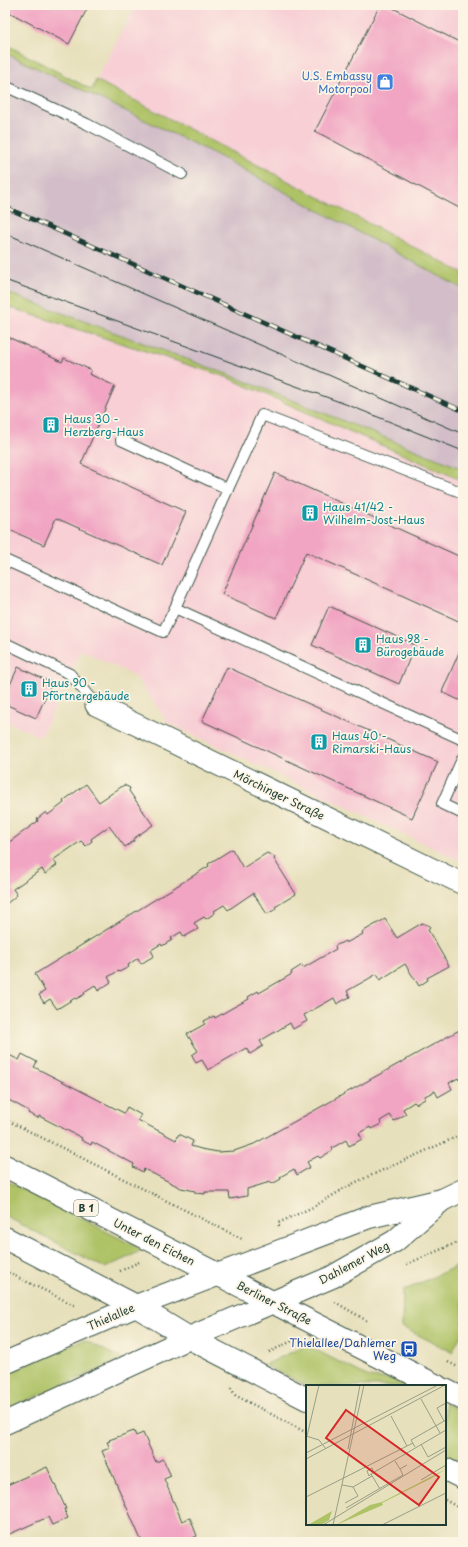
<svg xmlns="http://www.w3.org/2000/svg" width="468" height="1547" font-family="'Playpen Sans',sans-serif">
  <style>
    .built { fill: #f7cfd5 }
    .industrial { fill: #d2bdc8 }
    .green { fill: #aec266; stroke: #66804d }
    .building { fill: #f1a5c2 }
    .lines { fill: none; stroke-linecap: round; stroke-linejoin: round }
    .lane-casing { stroke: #3d5548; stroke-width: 12 }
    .street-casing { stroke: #3d5548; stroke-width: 23 }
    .secondary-casing { stroke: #3d5548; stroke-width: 24 }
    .primary-casing { stroke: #3d5548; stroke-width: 24 }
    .path { stroke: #3d5548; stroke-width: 2.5; stroke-dasharray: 1 3; stroke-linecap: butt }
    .lane { stroke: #fff; stroke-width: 10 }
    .street { stroke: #fff; stroke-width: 21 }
    .secondary { stroke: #fff; stroke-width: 22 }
    .primary { stroke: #fff; stroke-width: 22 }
    .tram { stroke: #1f3d34; stroke-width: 1 }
    .rail-casing { stroke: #1f3d34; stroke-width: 4.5 }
    .rail { stroke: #fcf5e5; stroke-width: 3; stroke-dasharray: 9; stroke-linecap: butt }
    .labels { text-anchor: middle; stroke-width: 3.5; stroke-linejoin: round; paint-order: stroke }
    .shield { fill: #fcf5e5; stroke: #617469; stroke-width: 1 }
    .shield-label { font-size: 10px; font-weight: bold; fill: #1f3d34 }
    .shop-label { font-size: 11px; fill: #366cbe; stroke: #fcf5e5; text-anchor: end }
    .culture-label { font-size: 11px; fill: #0d838f; stroke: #fcf5e5; text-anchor: start }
    .street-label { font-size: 11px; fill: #1f3d34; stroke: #fcf5e5 }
    .transit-label { font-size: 11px; fill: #164399; stroke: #fcf5e5; text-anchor: end }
    .inset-road { fill: none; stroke: #979f86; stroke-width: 1 }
    .view { fill: #d62828; fill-opacity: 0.15; stroke: #d62828; stroke-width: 2 }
    .inset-edge { fill: none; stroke: #1f3d34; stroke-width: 2 }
  </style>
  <rect width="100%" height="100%" fill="#fcf5e5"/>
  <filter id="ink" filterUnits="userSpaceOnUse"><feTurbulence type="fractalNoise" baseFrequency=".025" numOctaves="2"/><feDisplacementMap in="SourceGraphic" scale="8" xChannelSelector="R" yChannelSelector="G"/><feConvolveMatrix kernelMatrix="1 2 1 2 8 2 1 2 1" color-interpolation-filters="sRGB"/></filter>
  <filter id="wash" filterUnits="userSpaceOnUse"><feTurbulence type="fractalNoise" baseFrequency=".012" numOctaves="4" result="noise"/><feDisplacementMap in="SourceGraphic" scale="16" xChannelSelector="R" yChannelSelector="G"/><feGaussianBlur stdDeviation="0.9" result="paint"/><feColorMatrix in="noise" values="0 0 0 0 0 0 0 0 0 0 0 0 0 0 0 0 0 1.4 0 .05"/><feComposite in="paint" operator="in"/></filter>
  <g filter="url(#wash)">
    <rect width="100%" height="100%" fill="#e7e0bc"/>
    <g class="built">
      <polygon points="136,5 463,5 463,273 96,80"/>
      <polygon points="5,306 226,377 463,481 463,862 168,723 135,676 81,650 41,737 5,721"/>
    </g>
    <polygon class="industrial" points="5,53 213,153 463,289 463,469 227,374 5,292"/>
    <g class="green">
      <polygon points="5,44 92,90 96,80 463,273 463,289 213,153 5,53"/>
      <polygon points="5,292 227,374 463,469 463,481 226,377 5,306"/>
      <polygon points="5,1180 143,1250 105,1268 5,1216"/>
      <polygon points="463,1263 463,1336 461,1335 452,1352 402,1327 403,1291"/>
      <polygon points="84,1340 123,1359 5,1410 5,1374"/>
      <polygon points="306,1345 369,1377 398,1380 411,1386 307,1386 265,1365"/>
      <polygon points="445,1403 463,1412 463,1465 445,1456"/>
    </g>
    <g id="blocks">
      <g class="building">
        <polygon points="5,5 89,5 69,44 5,10"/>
        <polygon points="380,5 387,5 463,44 463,210 315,131"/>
        <polygon points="8,337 62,362 64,358 91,370 89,374 115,386 81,464 186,512 162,565 56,518 44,545 5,528 5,343"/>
        <polygon points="275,473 463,558 463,623 306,552 276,618 222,594"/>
        <polygon points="329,606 415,645 399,684 312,645"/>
        <polygon points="463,643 463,702 442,692"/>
        <polygon points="18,667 52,683 36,718 5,704 5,696"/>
        <polygon points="227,667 438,762 412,818 202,721"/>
        <polygon points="86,784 99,802 124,785 130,788 129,791 153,825 133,839 134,841 125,847 109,826 91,839 92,841 86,846 81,841 53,860 57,865 45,874 42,869 13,889 17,895 5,905 5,842 6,841 8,843 38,821 37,819 46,812 48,815 64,803 63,801"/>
        <polygon points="232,849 243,868 267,853 275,857 274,859 296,894 275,907 276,909 267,914 253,893 228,910 224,905 214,911 215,913 206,919 204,917 194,923 198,929 184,937 181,932 171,938 172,940 162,946 161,944 151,950 154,956 147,960 141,964 138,958 128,965 129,967 119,972 118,971 108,977 111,982 98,991 95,985 84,992 85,994 76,999 75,998 57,1009 50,999 44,1003 39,995 45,991 35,974 209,866 208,864"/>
        <polygon points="385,919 397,938 422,923 430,926 428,930 449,966 427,978 428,980 419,986 405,964 380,980 377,974 347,991 350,997 344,1000 337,1004 334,998 304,1015 307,1021 293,1029 290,1023 260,1041 263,1046 250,1054 246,1048 208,1070 202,1060 196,1063 192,1055 198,1051 187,1034 205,1024 204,1021 214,1016 215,1018 232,1008 249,999 248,997 258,991 259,993 292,974 291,972 302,965 303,968 336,949 335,946 345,941 346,943 363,934 362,932"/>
        <polygon points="463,1028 463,1078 459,1080 458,1078 449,1083 452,1089 438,1097 435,1091 425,1096 425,1099 416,1104 414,1102 403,1109 406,1114 394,1121 390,1115 380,1121 381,1124 371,1129 370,1127 359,1133 362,1139 355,1143 349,1146 346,1140 332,1148 333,1150 320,1158 318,1156 307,1162 310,1167 297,1175 294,1169 280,1177 281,1179 272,1184 270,1182 247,1189 247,1196 230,1199 229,1192 205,1192 205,1194 195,1193 195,1191 181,1188 144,1169 143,1172 133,1167 134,1164 92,1142 91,1145 81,1140 82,1138 39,1116 38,1118 28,1113 29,1111 5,1098 5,1053 19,1060 22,1054 37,1062 34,1067 124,1113 127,1107 141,1115 138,1120 176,1140 179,1134 193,1141 191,1146 201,1149 218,1152 234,1151 254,1144"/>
        <polygon points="134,1431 136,1436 143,1433 156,1462 163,1459 171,1476 164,1479 182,1521 190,1518 197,1536 191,1539 193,1542 142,1542 102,1451 110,1448 107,1442 110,1441 109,1440"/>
        <polygon points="47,1467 66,1509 64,1509 68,1518 52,1525 48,1517 5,1536 5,1486"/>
      </g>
    </g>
  </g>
  <g filter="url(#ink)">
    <use href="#blocks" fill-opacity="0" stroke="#3d5548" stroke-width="1"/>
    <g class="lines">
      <g class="lane-casing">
        <g id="lane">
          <polyline points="5,86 87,124 182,174"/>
          <polyline points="121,440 228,489 175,608"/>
          <polyline points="228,489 262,415 463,493"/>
          <polyline points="5,560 163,632 175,608 463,740"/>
          <polyline points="5,643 70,674 96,705"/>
          <polyline points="463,757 442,804 463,814"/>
        </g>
      </g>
      <g class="street-casing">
        <polyline id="street" points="96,705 463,884"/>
      </g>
      <g class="secondary-casing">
        <g id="secondary">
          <polyline points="5,1363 136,1306 369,1217 442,1200 463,1190"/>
          <polyline points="5,1423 189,1338 332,1277 395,1241 442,1200"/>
        </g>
      </g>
      <g class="primary-casing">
        <g id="primary">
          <polyline points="5,1166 437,1386"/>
          <polyline points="5,1238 136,1306 189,1338 307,1399"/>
          <polyline points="445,1390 463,1399"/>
          <polyline points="445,1469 463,1478"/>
        </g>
      </g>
      <g class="path">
        <polyline points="5,1119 242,1239"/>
        <polyline points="279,1226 278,1223 313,1207 354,1183 463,1134"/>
        <polyline points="407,1264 463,1240"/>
        <polyline points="5,1271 76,1306"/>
        <polyline points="120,1271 139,1262"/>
        <polyline points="335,1302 369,1322"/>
        <polyline points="269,1352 294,1340"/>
        <polyline points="448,1362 458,1367"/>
        <polyline points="231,1388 235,1395 307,1433"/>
        <polyline points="445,1500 463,1510"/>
      </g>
      <use href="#lane" class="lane"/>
      <use href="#street" class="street"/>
      <use href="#secondary" class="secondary"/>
      <use href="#primary" class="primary"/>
      <g class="tram">
        <polyline points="5,233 463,434"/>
        <polyline points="5,280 348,405 463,451"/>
      </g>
      <g class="rail-casing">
        <polyline id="rail" points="5,207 463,411"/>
      </g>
      <use href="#rail" class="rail"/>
    </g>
  </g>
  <defs>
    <g id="shop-square" transform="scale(0.9)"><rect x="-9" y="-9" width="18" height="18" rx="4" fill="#3f7fe0" stroke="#fcf5e5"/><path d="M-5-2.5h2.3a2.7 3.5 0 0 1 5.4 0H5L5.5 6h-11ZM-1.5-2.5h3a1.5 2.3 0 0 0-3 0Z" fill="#fff"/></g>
    <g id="building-square" transform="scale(0.9)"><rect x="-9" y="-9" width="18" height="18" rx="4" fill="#0f9aa8" stroke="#fcf5e5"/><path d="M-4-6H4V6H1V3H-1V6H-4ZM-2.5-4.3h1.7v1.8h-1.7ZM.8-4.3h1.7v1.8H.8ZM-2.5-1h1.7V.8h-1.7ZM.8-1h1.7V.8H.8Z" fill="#fff"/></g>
    <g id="bus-square" transform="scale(0.9)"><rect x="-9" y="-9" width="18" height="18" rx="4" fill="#1a4fb4" stroke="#fcf5e5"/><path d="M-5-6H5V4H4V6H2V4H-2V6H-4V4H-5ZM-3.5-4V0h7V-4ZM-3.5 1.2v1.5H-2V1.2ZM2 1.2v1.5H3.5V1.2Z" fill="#fff"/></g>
  </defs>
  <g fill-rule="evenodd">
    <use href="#shop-square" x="385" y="82"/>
    <use href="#building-square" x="51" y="425"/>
    <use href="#building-square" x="310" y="513"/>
    <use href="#building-square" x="363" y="645"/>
    <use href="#building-square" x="29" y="689"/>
    <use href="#building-square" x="319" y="742"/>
    <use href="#bus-square" x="409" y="1349"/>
  </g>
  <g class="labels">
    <rect class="shield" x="74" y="1200" width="24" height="16" rx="3"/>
    <g class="shield-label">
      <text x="86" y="1212">B 1</text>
    </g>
    <g class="shop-label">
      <text x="372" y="80">U.S. Embassy<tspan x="372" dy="13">Motorpool</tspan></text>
    </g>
    <g class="culture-label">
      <text x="64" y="423">Haus 30 -<tspan x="64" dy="13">Herzberg-Haus</tspan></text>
      <text x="323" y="511">Haus 41/42 -<tspan x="323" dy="13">Wilhelm-Jost-Haus</tspan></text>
      <text x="376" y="643">Haus 98 -<tspan x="376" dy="13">Bürogebäude</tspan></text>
      <text x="42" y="687">Haus 90 -<tspan x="42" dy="13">Pförtnergebäude</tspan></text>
      <text x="332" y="740">Haus 40 -<tspan x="332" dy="13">Rimarski-Haus</tspan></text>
    </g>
    <g class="street-label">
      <text transform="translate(279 795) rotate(26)" y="4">Mörchinger Straße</text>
      <text transform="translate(154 1242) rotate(27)" y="4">Unter den Eichen</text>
      <text transform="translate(354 1263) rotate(-28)" y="4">Dahlemer Weg</text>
      <text transform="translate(274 1303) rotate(27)" y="4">Berliner Straße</text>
      <text transform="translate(111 1317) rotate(-24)" y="4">Thielallee</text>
    </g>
    <g class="transit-label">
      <text x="396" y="1347">Thielallee/Dahlemer<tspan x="396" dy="13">Weg</tspan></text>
    </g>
  </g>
  <g transform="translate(306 1385)">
    <rect width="140" height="140" fill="#e7e0bc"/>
    <path d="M140 84 124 94 76 118 77 120 30 140 64 120 76 117ZM26 126 23 135 15 140H2Z" fill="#aec266"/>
    <path class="inset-road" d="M115 14 134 48M85 31 101 61M138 36 131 23 140 18M0 51 13 55 20 64M1 51 13 0M115 59 122 72 140 62M109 62 105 55 140 35M42 64 54 0M0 68 132 0M0 74 139 0M89 76 94 84 101 80M65 89 63 91 61 86 66 83 68 88M115 95 140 80M36 100 47 102 66 91M74 104 65 89 140 45M0 112 107 58M39 118 52 111 47 102M40 123 97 90 94 84M17 140 140 65M27 140 58 0M76 140 140 108"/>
    <path class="view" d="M40 25 133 92 113 120 20 53Z"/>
    <rect width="140" height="140" class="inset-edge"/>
  </g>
  <rect width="468" height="1547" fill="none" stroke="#fcf5e5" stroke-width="20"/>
</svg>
